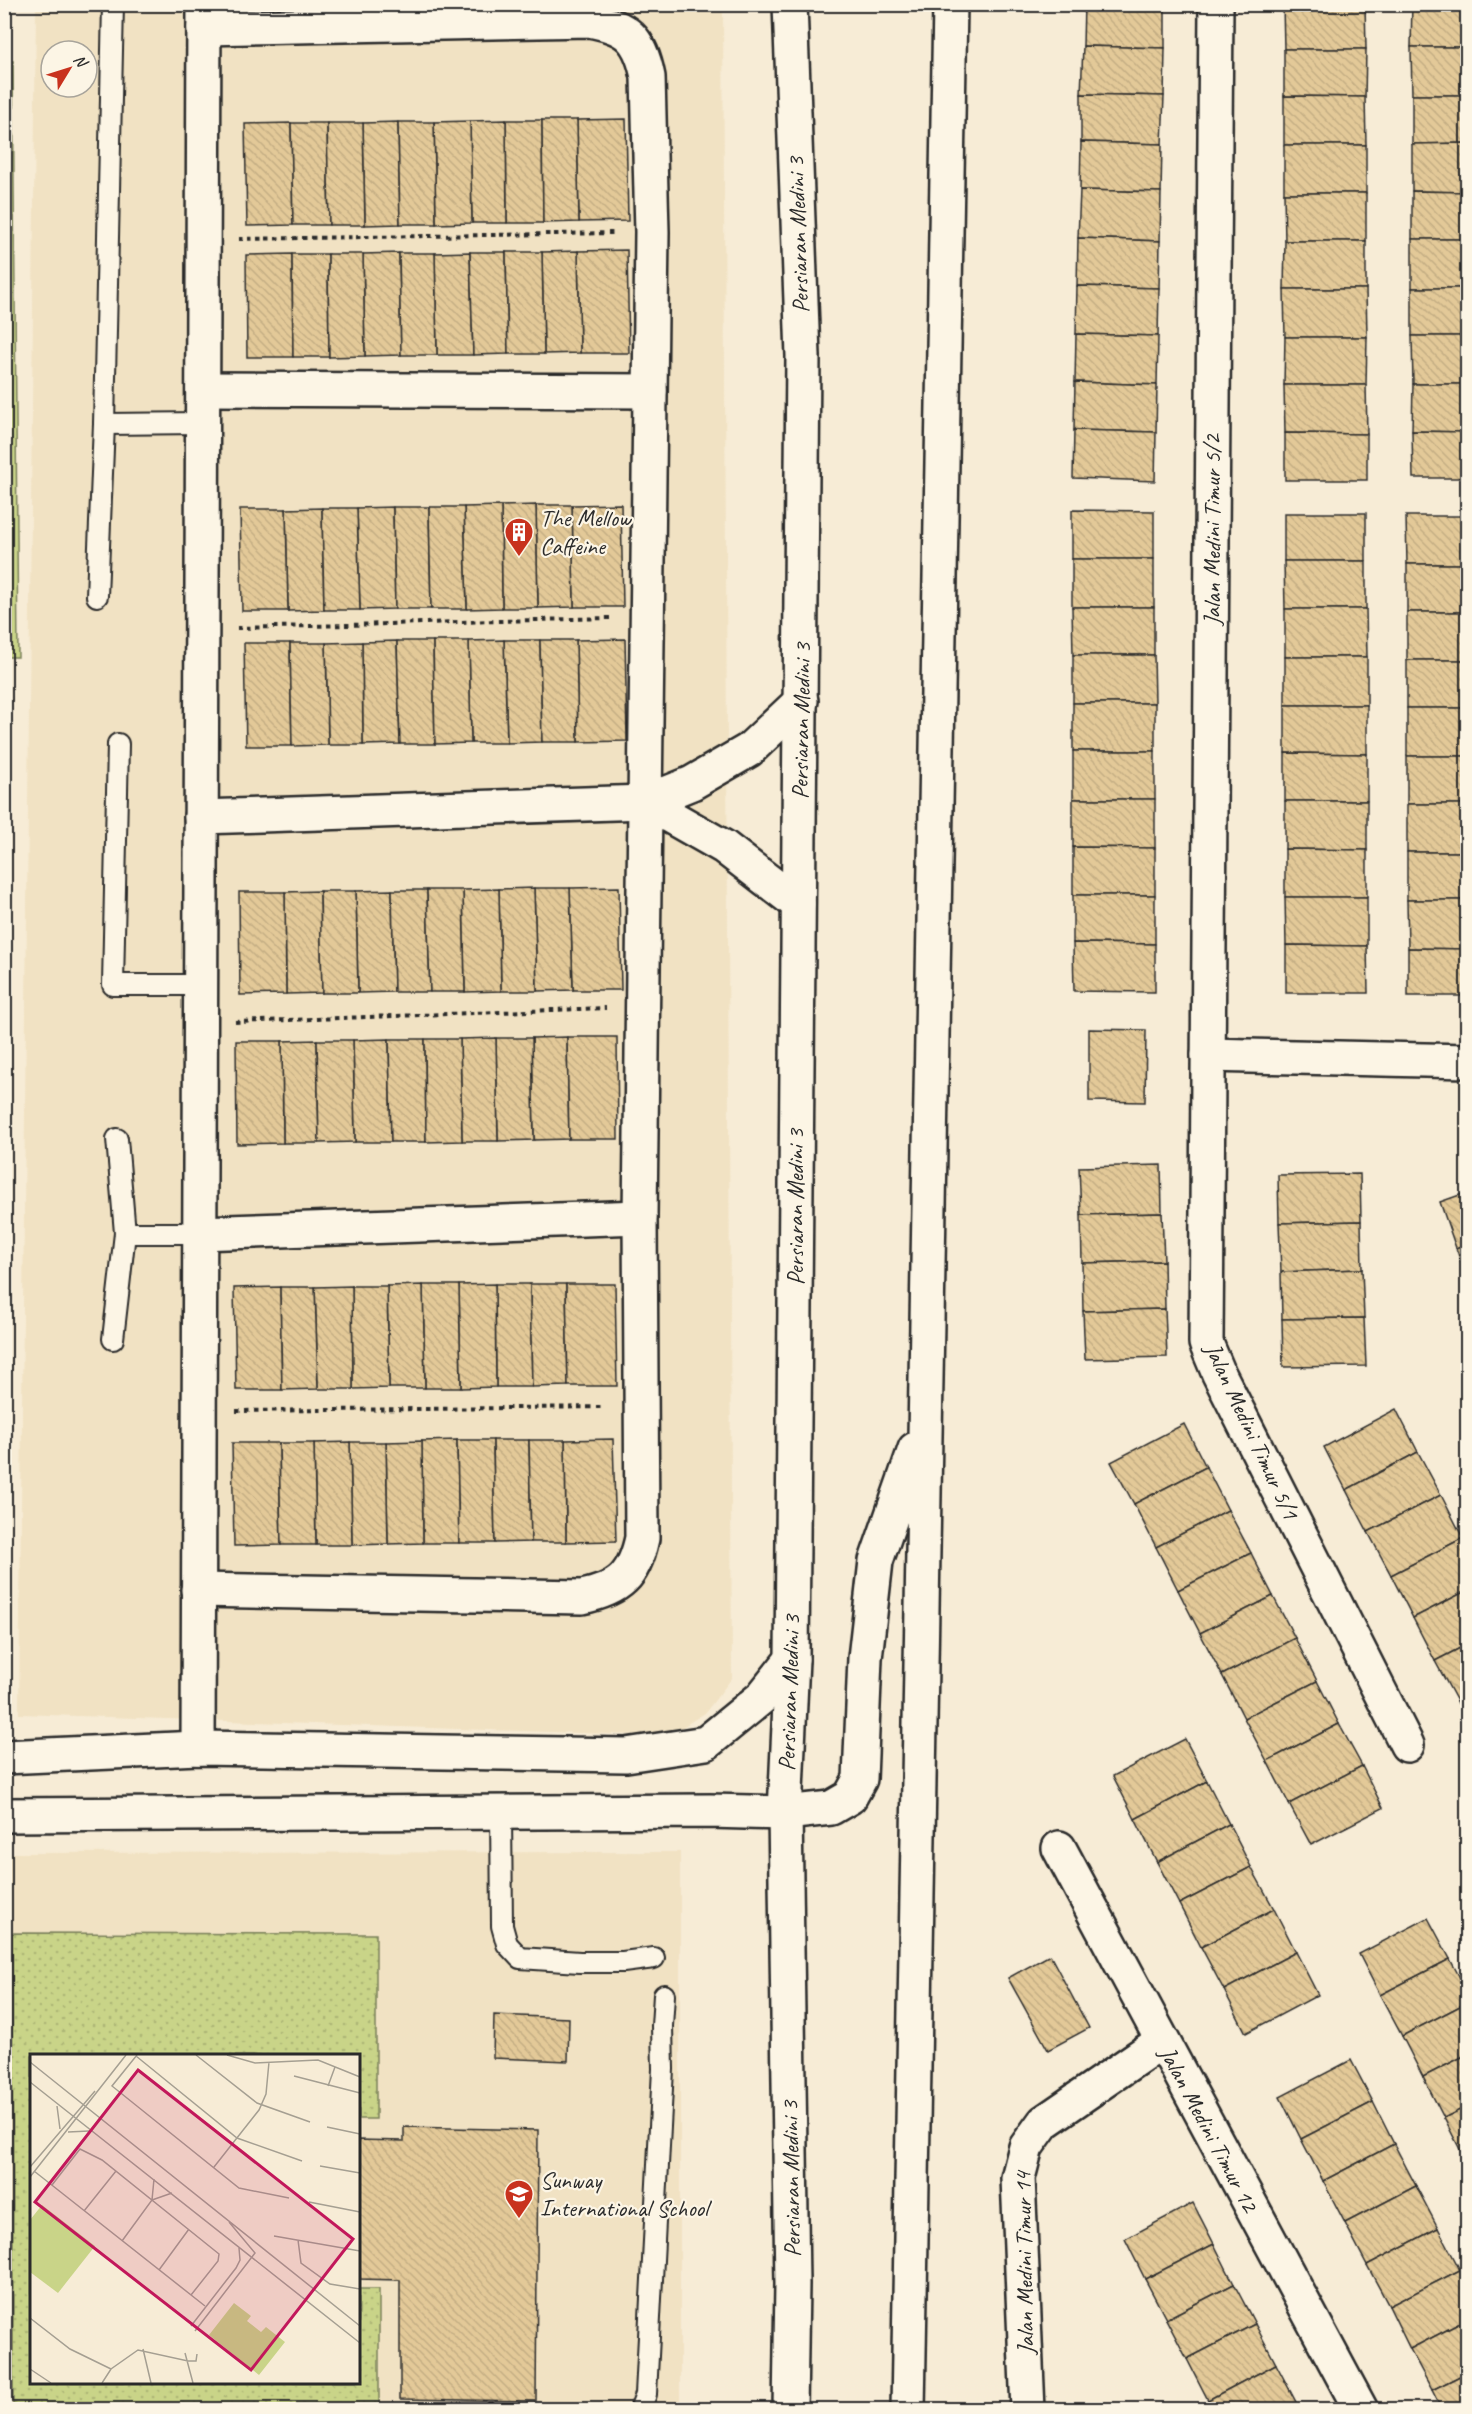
<svg xmlns="http://www.w3.org/2000/svg" width="1472" height="2414" font-family="Caveat,sans-serif">
  <style>
    .built { fill: #f1e2c3; fill-rule: evenodd }
    .grass { fill: url(#grass-dots); stroke: #7a805a; stroke-width: 1.5 }
    .garden { fill: #c9d488; stroke: #7a805a; stroke-width: 1.5 }
    .building { fill: url(#building-back-hatch); stroke: #2b2b2b; stroke-width: 1.5 }
    .lines { fill: none; stroke-linecap: round; stroke-linejoin: round }
    .lane-casing { stroke: #2b2b2b; stroke-width: 24 }
    .street-casing { stroke: #2b2b2b; stroke-width: 38 }
    .secondary-casing { stroke: #2b2b2b; stroke-width: 38 }
    .path { stroke: #2b2b2b; stroke-width: 4; stroke-dasharray: 4.5 4.5; stroke-linecap: butt }
    .lane { stroke: #fcf5e5; stroke-width: 20 }
    .street { stroke: #fcf5e5; stroke-width: 33 }
    .secondary { stroke: #fcf5e5; stroke-width: 33 }
    .labels { text-anchor: middle; stroke-width: 4.5; stroke-linejoin: round; paint-order: stroke }
    .street-label { font-size: 24px; fill: #2b2b2b; stroke: #fcf5e5 }
    .poi-label { font-size: 24px; fill: #2b2b2b; stroke: #fcf5e5; text-anchor: start }
    .inset-road { fill: none; stroke: #a59f92; stroke-width: 1.5 }
    .view { fill: #c2185b; fill-opacity: 0.15; stroke: #c2185b; stroke-width: 3 }
    .inset-edge { fill: none; stroke: #2b2b2b; stroke-width: 3 }
  </style>
  <defs>
    <pattern id="grass-dots" width="8" height="8" patternUnits="userSpaceOnUse" patternTransform="scale(1.5)"><rect width="8" height="8" fill="#c9d488"/><path d="M2 2h.1M6 6h.1" fill="none" stroke="#adb676" stroke-width="1.8" stroke-linecap="round"/></pattern>
    <pattern id="building-back-hatch" width="6" height="6" patternUnits="userSpaceOnUse" patternTransform="scale(1.5)"><rect width="6" height="6" fill="#e3c998"/><path d="M-1 5l2 2M0 0l6 6M5-1l2 2" fill="none" stroke="#c3ad83"/></pattern>
  </defs>
  <rect width="100%" height="100%" fill="#f7ecd6"/>
  <filter id="ink" filterUnits="userSpaceOnUse"><feTurbulence type="fractalNoise" baseFrequency=".0167" numOctaves="2"/><feDisplacementMap in="SourceGraphic" scale="12" xChannelSelector="R" yChannelSelector="G"/><feConvolveMatrix kernelMatrix="1 2 1 2 8 2 1 2 1" color-interpolation-filters="sRGB"/></filter>
  <g filter="url(#ink)">
    <g class="built">
      <path d="M36 5H723L732 1678 705 1713 668 1736 19 1714ZM51 51H87V87H51Z"/>
      <path d="M680 1852V2409H5L4 1853ZM32 2056H358V2382H32Z"/>
    </g>
    <polygon class="grass" points="12,1933 376,1934 376,2119 359,2119 358,2056 32,2056 32,2382 358,2382 359,2289 379,2289 379,2409 13,2409"/>
    <polygon class="garden" points="4,61 13,61 18,657 4,657"/>
    <g class="building">
      <polygon points="1084,4 1165,4 1165,48 1083,46"/>
      <polygon points="1283,4 1365,4 1366,49 1284,49"/>
      <polygon points="1412,4 1468,4 1468,47 1411,47"/>
      <polygon points="1083,46 1165,48 1164,96 1081,94"/>
      <polygon points="1411,47 1468,47 1468,95 1412,95"/>
      <polygon points="1284,49 1366,49 1365,97 1284,96"/>
      <polygon points="1081,94 1164,96 1162,144 1081,142"/>
      <polygon points="1412,95 1468,95 1468,143 1412,144"/>
      <polygon points="1284,96 1365,97 1366,145 1284,145"/>
      <polygon points="626,119 628,221 579,222 577,120"/>
      <polygon points="506,120 542,120 543,223 507,223"/>
      <polygon points="506,120 507,223 472,223 470,121"/>
      <polygon points="542,120 577,120 579,222 543,223"/>
      <polygon points="470,121 472,223 436,224 434,122"/>
      <polygon points="398,122 400,224 365,225 363,123"/>
      <polygon points="398,122 434,122 436,224 400,224"/>
      <polygon points="291,123 293,225 247,226 245,124"/>
      <polygon points="291,123 327,123 329,225 293,225"/>
      <polygon points="327,123 363,123 365,225 329,225"/>
      <polygon points="1081,142 1162,144 1161,192 1080,190"/>
      <polygon points="1468,143 1468,192 1412,191 1412,144"/>
      <rect x="1284" y="145" width="82" height="48"/>
      <polygon points="1080,190 1161,192 1160,241 1078,238"/>
      <polygon points="1412,191 1468,192 1468,239 1412,239"/>
      <polygon points="1284,193 1366,193 1366,241 1285,241"/>
      <polygon points="1078,238 1160,241 1159,288 1077,286"/>
      <rect x="1412" y="239" width="56" height="49"/>
      <polygon points="1285,241 1366,241 1366,289 1284,289"/>
      <polygon points="627,250 629,353 580,353 578,251"/>
      <polygon points="578,251 580,353 544,354 542,252"/>
      <polygon points="470,252 473,355 437,355 435,253"/>
      <polygon points="470,252 506,252 508,354 473,355"/>
      <polygon points="506,252 542,252 544,354 508,354"/>
      <polygon points="399,253 401,355 365,356 363,254"/>
      <polygon points="399,253 435,253 437,355 401,355"/>
      <polygon points="292,254 293,357 247,357 246,255"/>
      <polygon points="292,254 328,254 329,357 293,357"/>
      <polygon points="328,254 363,254 365,356 329,357"/>
      <polygon points="1077,286 1159,288 1158,336 1076,334"/>
      <rect x="1412" y="288" width="56" height="48"/>
      <polygon points="1284,289 1366,289 1367,337 1285,337"/>
      <polygon points="1076,334 1158,336 1157,385 1075,382"/>
      <polygon points="1412,336 1468,336 1468,384 1413,384"/>
      <polygon points="1285,337 1367,337 1366,385 1284,385"/>
      <polygon points="1075,382 1157,385 1156,432 1074,430"/>
      <polygon points="1413,384 1468,384 1468,432 1412,431"/>
      <polygon points="1284,385 1366,385 1367,434 1285,433"/>
      <polygon points="1074,430 1156,432 1155,481 1073,478"/>
      <polygon points="1412,431 1468,432 1468,478 1413,478"/>
      <polygon points="1285,433 1367,434 1367,480 1285,480"/>
      <polygon points="621,504 623,607 574,607 572,505"/>
      <polygon points="536,505 572,505 574,607 538,608"/>
      <polygon points="536,505 538,608 502,608 501,506"/>
      <polygon points="501,506 502,608 467,609 464,507"/>
      <polygon points="393,507 395,609 360,610 357,508"/>
      <polygon points="393,507 429,507 431,609 395,609"/>
      <polygon points="429,507 464,507 467,609 431,609"/>
      <polygon points="322,508 324,610 288,611 286,509"/>
      <polygon points="322,508 357,508 360,610 324,610"/>
      <polygon points="240,509 286,509 288,611 242,611"/>
      <polygon points="1072,510 1154,511 1154,559 1072,559"/>
      <rect x="1284" y="513" width="82" height="48"/>
      <polygon points="1406,516 1468,516 1468,564 1407,564"/>
      <rect x="1072" y="559" width="82" height="48"/>
      <polygon points="1284,561 1366,561 1366,609 1285,609"/>
      <rect x="1407" y="564" width="61" height="48"/>
      <polygon points="1072,607 1154,607 1154,655 1073,655"/>
      <polygon points="1285,609 1366,609 1367,657 1285,657"/>
      <rect x="1407" y="612" width="61" height="48"/>
      <polygon points="625,639 627,741 578,742 576,640"/>
      <polygon points="504,640 540,640 542,742 507,743"/>
      <polygon points="504,640 507,743 471,743 469,641"/>
      <polygon points="540,640 576,640 578,742 542,742"/>
      <polygon points="397,641 400,744 363,745 362,642"/>
      <polygon points="397,641 433,641 435,744 400,744"/>
      <polygon points="433,641 469,641 471,743 435,744"/>
      <polygon points="362,642 363,745 328,745 326,643"/>
      <polygon points="244,643 290,643 292,746 246,746"/>
      <polygon points="290,643 326,643 328,745 292,746"/>
      <polygon points="1073,655 1154,655 1155,703 1073,703"/>
      <rect x="1285" y="657" width="82" height="48"/>
      <rect x="1407" y="660" width="61" height="48"/>
      <rect x="1073" y="703" width="82" height="48"/>
      <polygon points="1285,705 1367,705 1367,754 1285,753"/>
      <rect x="1407" y="708" width="61" height="48"/>
      <rect x="1073" y="751" width="82" height="48"/>
      <polygon points="1285,753 1367,754 1367,801 1285,801"/>
      <rect x="1407" y="756" width="61" height="48"/>
      <polygon points="1073,799 1155,799 1155,848 1073,847"/>
      <polygon points="1285,801 1367,801 1367,850 1285,849"/>
      <rect x="1407" y="804" width="61" height="48"/>
      <polygon points="1073,847 1155,848 1155,895 1073,895"/>
      <polygon points="1285,849 1367,850 1367,897 1285,897"/>
      <rect x="1407" y="852" width="61" height="48"/>
      <polygon points="619,887 621,990 573,990 570,888"/>
      <polygon points="534,888 570,888 573,990 537,991"/>
      <polygon points="534,888 537,991 501,991 499,889"/>
      <polygon points="499,889 501,991 465,992 463,890"/>
      <polygon points="392,890 394,992 358,993 356,891"/>
      <polygon points="392,890 427,890 430,992 394,992"/>
      <polygon points="427,890 463,890 465,992 430,992"/>
      <polygon points="320,891 322,993 286,994 285,892"/>
      <polygon points="320,891 356,891 358,993 322,993"/>
      <polygon points="239,892 285,892 286,994 240,995"/>
      <polygon points="1073,895 1155,895 1155,944 1073,943"/>
      <polygon points="1285,897 1367,897 1367,946 1286,945"/>
      <polygon points="1407,900 1468,900 1468,949 1408,948"/>
      <polygon points="1073,943 1155,944 1155,992 1074,991"/>
      <polygon points="1286,945 1367,946 1368,993 1286,993"/>
      <polygon points="1408,948 1468,949 1468,996 1408,996"/>
      <polygon points="1089,1029 1146,1030 1145,1102 1089,1101"/>
      <polygon points="567,1037 569,1139 534,1140 532,1038"/>
      <polygon points="567,1037 617,1037 618,1139 569,1139"/>
      <polygon points="496,1038 532,1038 534,1140 498,1141"/>
      <polygon points="496,1038 498,1141 462,1141 460,1039"/>
      <polygon points="389,1039 391,1142 355,1142 353,1040"/>
      <polygon points="389,1039 425,1039 426,1142 391,1142"/>
      <polygon points="425,1039 460,1039 462,1141 426,1142"/>
      <polygon points="317,1040 319,1143 283,1143 282,1041"/>
      <polygon points="317,1040 353,1040 355,1142 319,1143"/>
      <polygon points="236,1041 282,1041 283,1143 237,1144"/>
      <polygon points="1161,1165 1162,1213 1081,1215 1079,1167"/>
      <polygon points="1360,1174 1361,1221 1279,1223 1278,1175"/>
      <polygon points="1468,1192 1468,1243 1456,1248 1440,1202"/>
      <polygon points="1162,1213 1164,1261 1082,1263 1081,1215"/>
      <polygon points="1361,1221 1362,1269 1281,1272 1279,1223"/>
      <polygon points="1468,1243 1468,1281 1456,1248"/>
      <polygon points="1164,1261 1165,1309 1083,1311 1082,1263"/>
      <polygon points="1362,1269 1364,1318 1282,1319 1281,1272"/>
      <polygon points="495,1284 530,1284 532,1387 496,1387"/>
      <polygon points="495,1284 496,1387 461,1388 459,1285"/>
      <polygon points="530,1284 566,1284 568,1386 532,1387"/>
      <polygon points="566,1284 615,1284 617,1386 568,1386"/>
      <polygon points="423,1285 459,1285 461,1388 425,1388"/>
      <polygon points="423,1285 425,1388 389,1388 387,1286"/>
      <polygon points="352,1286 387,1286 389,1388 353,1389"/>
      <polygon points="352,1286 353,1389 318,1389 315,1287"/>
      <polygon points="280,1287 282,1390 236,1390 234,1288"/>
      <polygon points="280,1287 315,1287 318,1389 282,1390"/>
      <polygon points="1165,1309 1167,1357 1085,1359 1083,1311"/>
      <polygon points="1364,1318 1366,1366 1283,1367 1282,1319"/>
      <polygon points="1396,1409 1418,1452 1346,1490 1324,1447"/>
      <polygon points="1184,1424 1206,1467 1134,1504 1111,1462"/>
      <polygon points="613,1439 616,1541 566,1542 565,1440"/>
      <polygon points="457,1440 459,1543 423,1543 422,1441"/>
      <polygon points="457,1440 493,1440 495,1543 459,1543"/>
      <polygon points="493,1440 529,1440 531,1542 495,1543"/>
      <polygon points="529,1440 565,1440 566,1542 531,1542"/>
      <polygon points="422,1441 423,1543 388,1544 386,1442"/>
      <polygon points="350,1442 386,1442 388,1544 352,1545"/>
      <polygon points="350,1442 352,1545 316,1545 314,1443"/>
      <polygon points="232,1443 279,1443 281,1545 234,1546"/>
      <polygon points="279,1443 314,1443 316,1545 281,1545"/>
      <polygon points="1418,1452 1441,1495 1368,1532 1346,1490"/>
      <polygon points="1206,1467 1228,1510 1156,1547 1134,1504"/>
      <polygon points="1441,1495 1463,1538 1391,1575 1368,1532"/>
      <polygon points="1228,1510 1251,1553 1178,1590 1156,1547"/>
      <polygon points="1463,1538 1468,1546 1468,1590 1413,1618 1391,1575"/>
      <polygon points="1251,1553 1273,1596 1200,1633 1178,1590"/>
      <polygon points="1468,1590 1468,1644 1435,1661 1413,1618"/>
      <polygon points="1273,1596 1295,1638 1222,1675 1200,1633"/>
      <polygon points="1295,1638 1317,1681 1244,1718 1222,1675"/>
      <polygon points="1468,1644 1468,1698 1458,1703 1435,1661"/>
      <polygon points="1317,1681 1339,1724 1267,1761 1244,1718"/>
      <polygon points="1468,1698 1468,1722 1458,1703"/>
      <polygon points="1339,1724 1362,1766 1289,1804 1267,1761"/>
      <polygon points="1185,1739 1207,1781 1135,1819 1113,1776"/>
      <polygon points="1362,1766 1383,1808 1311,1845 1289,1804"/>
      <polygon points="1207,1781 1229,1824 1157,1862 1135,1819"/>
      <polygon points="1229,1824 1251,1867 1179,1904 1157,1862"/>
      <polygon points="1251,1867 1274,1909 1201,1947 1179,1904"/>
      <polygon points="1274,1909 1296,1952 1224,1990 1201,1947"/>
      <polygon points="1428,1918 1450,1959 1380,1995 1359,1954"/>
      <polygon points="1296,1952 1318,1995 1246,2033 1224,1990"/>
      <polygon points="1050,1955 1089,2028 1048,2050 1008,1978"/>
      <polygon points="1450,1959 1468,1993 1468,2002 1402,2036 1380,1995"/>
      <polygon points="1468,2002 1468,2054 1423,2077 1402,2036"/>
      <polygon points="494,2015 569,2018 568,2061 493,2058"/>
      <polygon points="1468,2054 1468,2106 1444,2118 1423,2077"/>
      <polygon points="1351,2060 1373,2102 1301,2139 1280,2097"/>
      <polygon points="1373,2102 1394,2144 1323,2181 1301,2139"/>
      <polygon points="1468,2106 1468,2158 1465,2159 1444,2118"/>
      <polygon points="404,2127 538,2130 536,2401 400,2399 400,2280 358,2279 358,2140 404,2141"/>
      <polygon points="1394,2144 1416,2186 1345,2223 1323,2181"/>
      <polygon points="1416,2186 1438,2228 1367,2265 1345,2223"/>
      <polygon points="1193,2203 1214,2244 1145,2279 1125,2239"/>
      <polygon points="1438,2228 1460,2270 1389,2306 1367,2265"/>
      <polygon points="1214,2244 1234,2284 1166,2319 1145,2279"/>
      <polygon points="1460,2270 1468,2285 1468,2319 1410,2349 1389,2306"/>
      <polygon points="1234,2284 1255,2324 1187,2359 1166,2319"/>
      <polygon points="1468,2319 1468,2372 1432,2390 1410,2349"/>
      <polygon points="1255,2324 1276,2364 1208,2400 1187,2359"/>
      <polygon points="1276,2364 1297,2404 1287,2410 1213,2410 1208,2400"/>
      <polygon points="1468,2372 1468,2410 1442,2410 1432,2390"/>
    </g>
    <g class="lines">
      <g class="lane-casing">
        <g id="lane">
          <polyline points="104,424 203,423"/>
          <polyline points="97,596 104,424 113,4"/>
          <polyline points="118,744 113,985 200,985"/>
          <polyline points="125,1233 199,1233"/>
          <polyline points="113,1339 125,1233 117,1139"/>
          <polyline points="501,1812 502,1926 507,1944 520,1958 580,1962 623,1962 654,1958"/>
          <polyline points="640,2410 646,2394 663,2069 662,2026 664,1995"/>
        </g>
      </g>
      <g class="street-casing">
        <g id="street">
          <polyline points="1216,4 1206,1343 1219,1374 1407,1745"/>
          <polyline points="203,389 650,391"/>
          <polyline points="645,802 724,847 798,904"/>
          <polyline points="201,817 645,802 692,783 749,750 801,701"/>
          <polyline points="1208,1055 1468,1061"/>
          <polyline points="199,1233 640,1217"/>
          <path d="M198 1590 582 1597C620 1589 634 1576 642 1538L640 1217 652 232 648 77C640 38 628 27 589 20L204 28"/>
          <polyline points="198,1748 204,4"/>
          <polyline points="4,1757 198,1748 626,1755 706,1743 761,1698 792,1659"/>
          <polyline points="4,1815 710,1811 785,1813"/>
          <polyline points="1059,1848 1361,2410"/>
          <polyline points="1028,2410 1018,2178 1026,2147 1044,2122 1162,2041"/>
        </g>
      </g>
      <g class="secondary-casing">
        <g id="secondary">
          <polyline points="785,1813 831,1808 850,1797 860,1779 865,1658 876,1561 915,1449"/>
          <polyline points="790,2410 792,2284 785,1813 792,1659 803,356 790,4"/>
          <polyline points="908,2410 950,4"/>
        </g>
      </g>
      <g class="path">
        <polyline points="239,239 615,233"/>
        <polyline points="237,628 610,618"/>
        <polyline points="235,1022 606,1008"/>
        <polyline points="236,1411 604,1407"/>
      </g>
      <use href="#lane" class="lane"/>
      <use href="#street" class="street"/>
      <use href="#secondary" class="secondary"/>
    </g>
  </g>
  <defs>
    <g id="building-pin" transform="scale(1.5)"><path d="M0 17L-7.5 6A9.5 9.5 0 1 1 7.5 6Z" fill="#c8321e" stroke="#fcf5e5"/><path d="M-4-6H4V6H1V3H-1V6H-4ZM-2.5-4.3h1.7v1.8h-1.7ZM.8-4.3h1.7v1.8H.8ZM-2.5-1h1.7V.8h-1.7ZM.8-1h1.7V.8H.8Z" fill="#fff"/></g>
    <g id="school-pin" transform="scale(1.5)"><path d="M0 17L-7.5 6A9.5 9.5 0 1 1 7.5 6Z" fill="#c8321e" stroke="#fcf5e5"/><path d="M0-5L7-2L0 1L-7-2ZM-4 1L0 2.5L4 1V4Q0 6-4 4Z" fill="#fff"/></g>
  </defs>
  <g fill-rule="evenodd">
    <use href="#building-pin" x="519" y="532"/>
    <use href="#school-pin" x="519" y="2194"/>
  </g>
  <g class="labels">
    <g class="street-label">
      <text transform="translate(798 235) rotate(-92)" y="8">Persiaran Medini 3</text>
      <text transform="translate(1212 530) rotate(-90)" y="8">Jalan Medini Timur 5/2</text>
      <text transform="translate(801 721) rotate(-89)" y="8">Persiaran Medini 3</text>
      <text transform="translate(795 1207) rotate(-90)" y="8">Persiaran Medini 3</text>
      <text transform="translate(1252 1431) rotate(65)" y="8">Jalan Medini Timur 5/1</text>
      <text transform="translate(789 1693) rotate(-88)" y="8">Persiaran Medini 3</text>
      <text transform="translate(1209 2129) rotate(62)" y="8">Jalan Medini Timur 12</text>
      <text transform="translate(791 2179) rotate(-91)" y="8">Persiaran Medini 3</text>
      <text transform="translate(1024 2263) rotate(-91)" y="8">Jalan Medini Timur 14</text>
    </g>
    <g class="poi-label">
      <text x="540" y="526">The Mellow<tspan x="540" dy="28">Caffeine</tspan></text>
      <text x="540" y="2188">Sunway<tspan x="540" dy="28">International School</tspan></text>
    </g>
  </g>
  <g transform="translate(30 2054)">
    <rect width="330" height="330" fill="#f7ecd6"/>
    <path d="M204 249 221 262 217 267 231 278 236 273 255 288 229 321 179 281Z" fill="#c9d488"/>
    <path d="M12 151 65 192 28 239 0 218V166Z" fill="#c9d488"/>
    <path class="inset-road" d="M107 1 82 32 209 134 259 144M166 1 227 49 280 68M197 1 225 9 288 6 330 23M106 2 207 84 272 107M0 8 330 272M264 22 330 39M0 28 330 289M298 32 305 13M27 52 30 75M297 73 330 80M38 78 59 77M290 112 330 119M0 113 65 37M184 113 229 56 236 40 239 8M4 117 175 252M0 123 96 1M22 131 50 95 72 106 189 200 188 207 161 241M122 146 142 139M279 148 330 158M54 157 86 117M244 182 330 197M268 186 271 209 300 230 330 235M92 187 122 146 124 125M129 216 159 175M0 264 40 295 81 315M161 272 206 214 210 206 209 194M165 277 225 199 199 168M113 295 121 329M155 299 163 329M0 315 21 329M72 329 81 315 108 296 158 307H166L167 300"/>
    <path class="view" d="M108 16 323 185 221 316 5 148Z"/>
    <rect width="330" height="330" class="inset-edge"/>
  </g>
  <rect width="1472" height="2414" fill="none" stroke="#fcf5e5" stroke-width="24"/>
  <rect x="12" y="12" width="1448" height="2390" fill="none" stroke="#2b2b2b" stroke-width="2" filter="url(#ink)"/>
  <g transform="translate(69 69) rotate(52)"><circle r="28" fill="#fcf5e5" stroke="#a8a49b" stroke-width="1.5"/>
  <path d="M0-4.5L10 22L0 15L-10 22Z" fill="#c8321e"/>
  <text y="-9" font-size="16" font-weight="bold" text-anchor="middle" fill="#2b2b2b">N</text>
  </g>
</svg>
